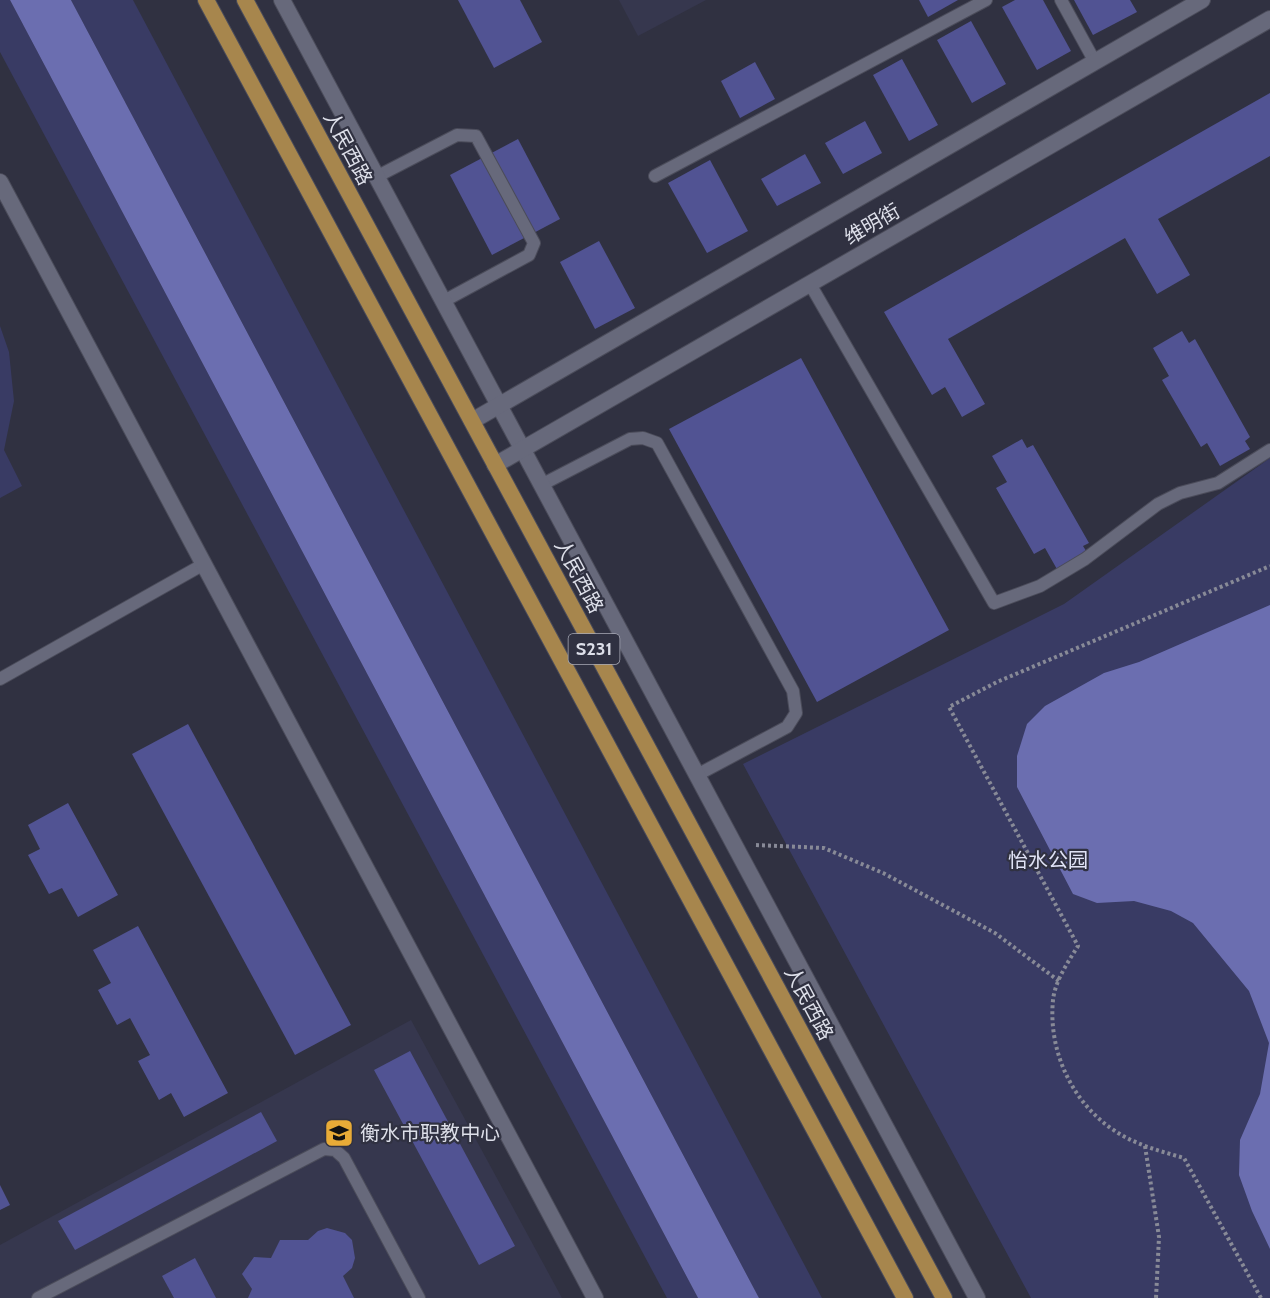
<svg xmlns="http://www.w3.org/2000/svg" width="1270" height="1298" font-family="Cabin,'Noto Sans SC',sans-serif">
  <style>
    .built { fill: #36374e }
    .green { fill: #393b64 }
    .water { fill: #6b6eb0 }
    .building { fill: #515393 }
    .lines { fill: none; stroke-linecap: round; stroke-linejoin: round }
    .service-casing { stroke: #4b4c5a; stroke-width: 14 }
    .minor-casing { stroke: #4b4c5a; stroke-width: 18 }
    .tertiary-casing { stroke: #4b4c5a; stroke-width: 18 }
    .primary-casing { stroke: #4b4c5a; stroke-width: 18 }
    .path { stroke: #888a97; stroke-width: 4; stroke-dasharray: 3 3; stroke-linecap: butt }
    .service { stroke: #67697b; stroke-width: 12 }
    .minor { stroke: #67697b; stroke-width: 16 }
    .tertiary { stroke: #67697b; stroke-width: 16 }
    .primary { stroke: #a7864d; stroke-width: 16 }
    .labels { text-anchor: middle; stroke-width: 4.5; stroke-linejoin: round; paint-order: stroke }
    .shield { fill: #303141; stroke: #a9abb7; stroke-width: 1.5 }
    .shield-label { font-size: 18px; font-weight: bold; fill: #dddfe9 }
    .street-label { font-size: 20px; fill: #dddfe9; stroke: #303141 }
    .park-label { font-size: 20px; fill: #e0e3f6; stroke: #303141 }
    .poi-label { font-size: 20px; fill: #dddfe9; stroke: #303141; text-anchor: start }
  </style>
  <rect width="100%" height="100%" fill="#303141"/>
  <g class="built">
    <polygon points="619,0 706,0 638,36"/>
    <polygon points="411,1020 562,1298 0,1298 0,1245"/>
  </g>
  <g class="green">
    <polygon points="0,0 10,0 698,1298 667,1298 0,52"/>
    <polygon points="71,0 133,0 822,1298 759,1298"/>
    <polygon points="0,326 9,352 14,401 4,450 22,486 0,498"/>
    <polygon points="1270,458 1270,1298 1031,1298 743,764 1064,604"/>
  </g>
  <g class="water">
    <polygon points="10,0 71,0 759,1298 698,1298"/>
    <polygon points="1270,605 1270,1249 1252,1211 1239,1175 1240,1140 1260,1094 1269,1043 1249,991 1193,923 1171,911 1134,901 1097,903 1073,894 1017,787 1017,756 1027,724 1045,706 1104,673 1139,662"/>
  </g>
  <g class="building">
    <polygon points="458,0 520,0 542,42 494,68"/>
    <polygon points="919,0 958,0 928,17"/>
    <polygon points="1015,0 1043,0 1071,51 1037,70 1002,7"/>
    <polygon points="1074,0 1130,0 1137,12 1093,35"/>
    <polygon points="971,21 1006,84 972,103 937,40"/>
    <polygon points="902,59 938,125 909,141 873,75"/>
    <polygon points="755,62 775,99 740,118 721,81"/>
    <polygon points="1270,93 1270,156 1158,219 1190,275 1157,294 1125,238 948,339 985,404 962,417 945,387 932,395 884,312"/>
    <polygon points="865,121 882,153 843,174 825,143"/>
    <polygon points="518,139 560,219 492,255 450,175"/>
    <polygon points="805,154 821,183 777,206 761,179"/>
    <polygon points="710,160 748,231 707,253 668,183"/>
    <polygon points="599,241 635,308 595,329 560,262"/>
    <polygon points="1182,331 1189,343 1195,339 1250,437 1245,441 1250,449 1220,466 1207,443 1201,447 1162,380 1169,376 1153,348"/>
    <polygon points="801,358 949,630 817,702 669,429"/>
    <polygon points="1022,439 1027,448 1033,445 1089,543 1083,546 1088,554 1058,571 1045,548 1034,554 996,488 1007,482 992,456"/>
    <polygon points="188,724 351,1025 295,1055 132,754"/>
    <polygon points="68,803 118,895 78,917 62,888 49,894 28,855 40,849 28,825"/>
    <polygon points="138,926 228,1093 184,1117 171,1093 159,1100 138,1061 150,1055 130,1018 117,1025 98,990 111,983 93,950"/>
    <polygon points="410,1051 515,1246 479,1265 374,1070"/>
    <polygon points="261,1112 277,1141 75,1250 58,1221"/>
    <polygon points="0,1185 10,1205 0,1210"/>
    <polygon points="327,1228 345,1233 352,1240 355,1258 352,1268 343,1276 354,1298 248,1298 252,1289 242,1274 254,1257 271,1258 280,1240 308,1240 318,1231"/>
    <polygon points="195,1258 216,1298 174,1298 162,1276"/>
  </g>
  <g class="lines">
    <g class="service-casing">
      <g id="service">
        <polyline points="1061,0 1095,62"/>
        <polyline points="655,176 986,0"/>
        <polyline points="376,177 457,135 476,136 534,243 529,255 444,301"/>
        <polyline points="810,284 994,603 1040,586 1085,559 1158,504 1180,493 1218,483 1270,450"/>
        <polyline points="543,484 630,439 643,438 657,443 793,691 796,713 787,727 697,775"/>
        <polyline points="0,679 204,564"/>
        <polyline points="38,1298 324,1149 335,1150 344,1158 419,1298"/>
      </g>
    </g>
    <g class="minor-casing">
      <polyline id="minor" points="282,0 977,1298"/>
    </g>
    <g class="tertiary-casing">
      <g id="tertiary">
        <polyline points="0,182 595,1298"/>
        <polyline points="472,421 1202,0"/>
        <polyline points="495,465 1270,19"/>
      </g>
    </g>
    <g class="primary-casing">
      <g id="primary">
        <polyline points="206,0 905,1298"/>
        <polyline points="245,0 944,1298"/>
      </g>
    </g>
    <g class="path">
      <polyline points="756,845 824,848 883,873 995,933 1059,981"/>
      <polyline points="1145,1146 1159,1237 1156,1298"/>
      <path d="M1261 1298 1184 1158C1160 1151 1136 1145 1115 1131 1072 1103 1048 1051 1053 1000 1055 981 1068 962 1078 946L949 707 997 682 1270 566"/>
    </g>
    <use href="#service" class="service"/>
    <use href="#minor" class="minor"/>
    <use href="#tertiary" class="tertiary"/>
    <use href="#primary" class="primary"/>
  </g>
  <defs>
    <g id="school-square" transform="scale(1.5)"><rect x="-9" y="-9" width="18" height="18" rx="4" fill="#e8ab37" stroke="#303141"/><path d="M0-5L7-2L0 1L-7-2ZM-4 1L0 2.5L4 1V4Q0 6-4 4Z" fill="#111"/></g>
  </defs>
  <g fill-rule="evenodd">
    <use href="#school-square" x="339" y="1133"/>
  </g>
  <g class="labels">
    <rect class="shield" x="568.5" y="634" width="51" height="30" rx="4.5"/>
    <g class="shield-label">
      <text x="594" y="655">S231</text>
    </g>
    <g class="street-label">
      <text transform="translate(348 148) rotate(62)" y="7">人民西路</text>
      <text transform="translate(872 224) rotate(-30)" y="7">维明街</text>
      <text transform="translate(579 576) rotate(62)" y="7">人民西路</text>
      <text transform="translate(809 1003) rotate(62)" y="7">人民西路</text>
    </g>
    <g class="park-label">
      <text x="1048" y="867">怡水公园</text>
    </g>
    <g class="poi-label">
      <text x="360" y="1140">衡水市职教中心</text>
    </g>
  </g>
</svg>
